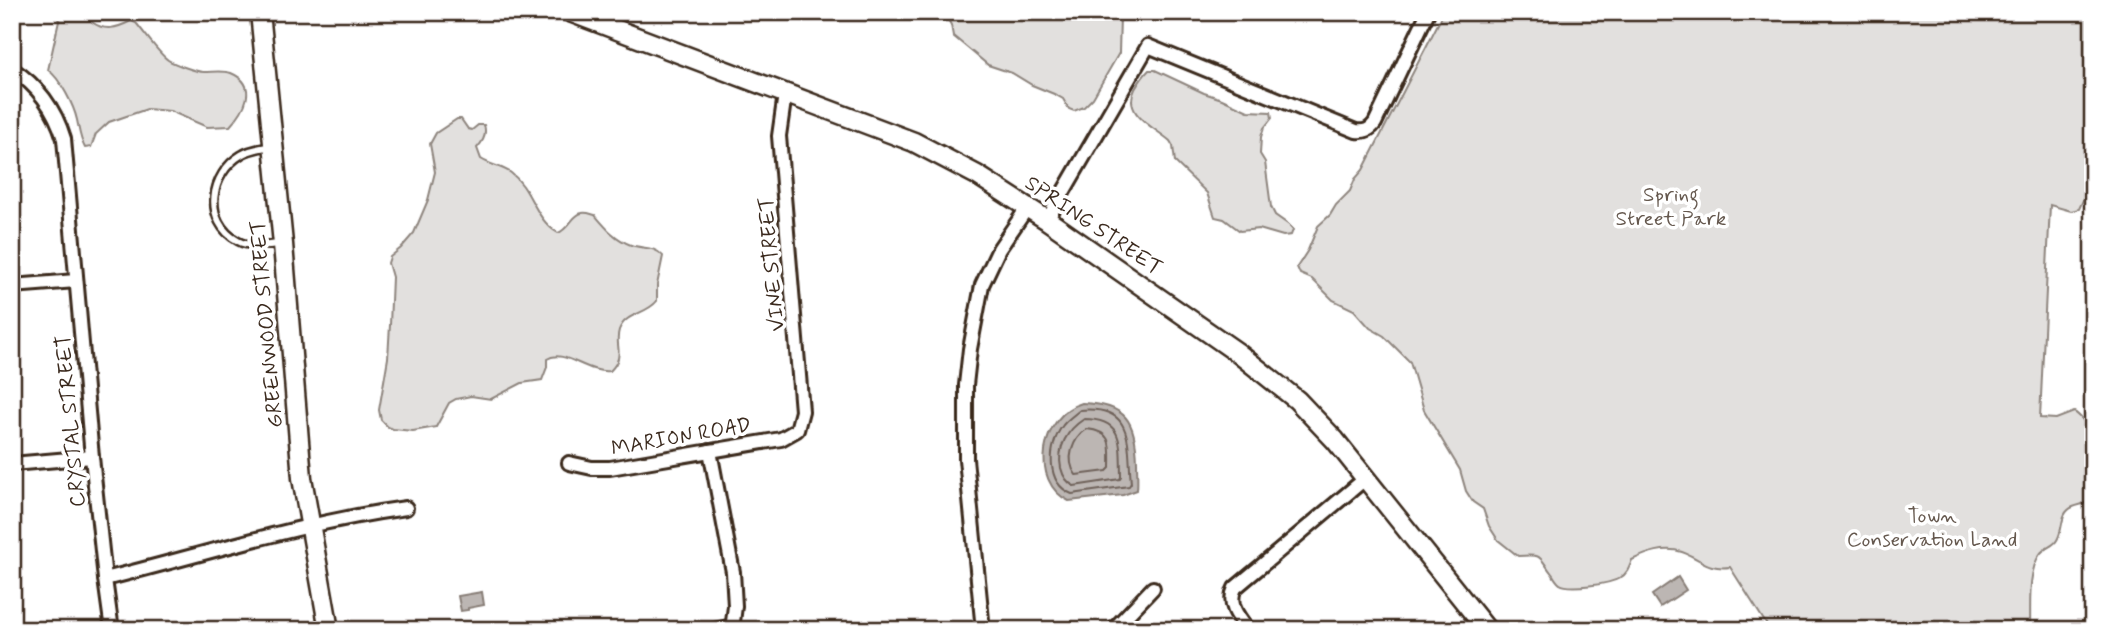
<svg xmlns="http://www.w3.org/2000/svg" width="2105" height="642" font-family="Mynerve,sans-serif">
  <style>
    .green { fill: #e2e0de; stroke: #8e857e; stroke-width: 2 }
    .water { fill: #bcb6b3; stroke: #887e77; stroke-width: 2 }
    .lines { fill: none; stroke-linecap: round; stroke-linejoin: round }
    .shore { stroke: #6f625a; stroke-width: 2 }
    .lane-casing { stroke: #3b2a1e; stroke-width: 11 }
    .street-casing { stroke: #3b2a1e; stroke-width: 18 }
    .secondary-casing { stroke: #3b2a1e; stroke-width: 23 }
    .lane { stroke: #fff; stroke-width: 6 }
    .street { stroke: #fff; stroke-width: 12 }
    .secondary { stroke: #fff; stroke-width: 18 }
    .labels { text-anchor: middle; stroke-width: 7; stroke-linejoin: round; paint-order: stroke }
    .park-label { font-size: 21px; fill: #65584e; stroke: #fff }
    .street-label { font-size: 21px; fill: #3b2a1e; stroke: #fff }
  </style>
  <rect width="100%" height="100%" fill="#fff"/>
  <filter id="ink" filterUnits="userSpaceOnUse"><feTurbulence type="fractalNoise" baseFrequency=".0143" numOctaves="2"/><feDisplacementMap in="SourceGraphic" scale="14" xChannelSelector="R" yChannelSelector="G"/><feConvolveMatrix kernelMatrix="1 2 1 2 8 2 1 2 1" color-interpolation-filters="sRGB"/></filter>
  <g filter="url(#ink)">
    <g class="green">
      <path d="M61 12H89L92 22C105 32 117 28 131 21L136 23C144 32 159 54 168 60 174 64 197 72 204 72 213 72 223 70 231 73 260 85 244 111 230 126L207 127 170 111 147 109 109 122 96 134 91 147 85 148C80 139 79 129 77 120 74 106 60 78 48 70Z"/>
      <polygon points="944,12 1118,12 1120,17 1119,53 1093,98 1084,107 1074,111 1069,109 1063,99 1054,94 1032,85 1012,73 988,65 953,36 951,25"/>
      <path d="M1444 12H2093V188L2084 198 2079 209 2071 211 2050 205 2040 418 2056 419 2074 412C2082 416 2085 426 2093 429V497L2089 502C2084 504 2078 505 2073 507 2059 513 2064 529 2057 540 2053 547 2045 547 2040 554 2027 573 2031 606 2030 630H1770L1730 567C1707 570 1702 559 1682 552 1665 546 1647 553 1632 560 1629 568 1627 574 1620 578 1610 584 1569 590 1560 584 1558 583 1554 577 1553 575 1538 556 1544 554 1518 556L1498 540 1489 526 1483 509 1473 502 1466 491 1460 470 1424 410 1410 362 1384 336 1370 328 1354 310 1333 300 1312 279 1300 274 1297 267 1308 250 1318 226 1330 215 1336 205 1350 191 1355 179 1363 170Z"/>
      <path d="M1149 70H1155L1204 93 1222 99 1248 111 1271 112 1272 118 1264 128 1261 137 1260 154 1265 162 1271 207 1275 215 1289 225 1293 230 1291 235 1283 236 1259 229 1240 231 1224 219 1215 217 1207 193 1175 162 1173 146 1170 141C1154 127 1122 114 1135 89 1139 82 1143 76 1149 70Z"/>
      <path d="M457 119H461L468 129 472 130 478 125H484C487 134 484 141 477 148L481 159C490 165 503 167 511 173 532 189 534 219 558 233 569 229 573 214 582 213 587 212 591 214 595 215 606 228 615 239 631 245 642 249 655 246 663 256L657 285V301C646 315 626 312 619 330 614 346 626 355 610 371 587 374 564 348 547 359V367L542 380 522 383 491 399 471 396 456 399 449 403 436 427 413 431 393 429 388 427 381 420 379 410 388 358 390 325 392 277 388 263 390 257 401 248 414 233 428 200 435 172 430 144 436 133Z"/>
    </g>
    <g class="water">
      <path d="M1082 403C1126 404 1136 421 1137 462 1137 472 1138 481 1137 490L1123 495 1069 501C1029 482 1041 415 1082 403Z"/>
      <polygon points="1678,577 1686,590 1660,607 1652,595"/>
      <polygon points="482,592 484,605 468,608 468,610 461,611 458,596"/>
    </g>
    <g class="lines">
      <g class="shore">
        <path d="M1080 410C1136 405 1127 445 1131 483L1129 486 1072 494C1045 483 1048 445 1063 425 1068 419 1074 415 1080 410Z"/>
        <path d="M1084 419C1125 419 1120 445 1121 477L1120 479 1074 486C1066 482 1063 476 1061 468 1057 447 1067 430 1084 419Z"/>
        <path d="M1087 429C1114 432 1110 446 1110 468L1107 471 1076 475C1065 460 1072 439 1087 429Z"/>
      </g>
      <g class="lane-casing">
        <path id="lane" d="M272 146C262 148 250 149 241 155 210 174 202 221 238 241 250 248 267 245 281 244"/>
      </g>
      <g class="street-casing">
        <g id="street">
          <path d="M12 69C39 86 55 109 64 139L92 457 105 579C206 554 304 522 406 508"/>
          <path d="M1047 220 1148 46 1356 131C1365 132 1370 130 1375 123L1428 12"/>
          <polyline points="12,286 76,281"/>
          <polyline points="710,451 733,572 735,606 732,630"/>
          <polyline points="569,463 592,468 610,468 781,439 797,430 802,411 779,136 785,94"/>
          <polyline points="12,464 92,457"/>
          <polyline points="105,579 112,630"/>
          <polyline points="714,630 733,626"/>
          <polyline points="983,630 966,459 966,385 970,349 982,285 999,249 1027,208"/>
          <polyline points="1113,630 1153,588"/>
          <path d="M1248 630C1238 617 1227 604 1235 588L1366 478"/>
        </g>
      </g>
      <g class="secondary-casing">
        <g id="secondary">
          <polyline points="260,12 283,244 302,478 329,630"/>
          <polyline points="570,12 914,142 977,175 1047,220 1238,353 1297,400 1335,440 1487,630"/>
        </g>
      </g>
      <use href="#lane" class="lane"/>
      <use href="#street" class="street"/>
      <use href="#secondary" class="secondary"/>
    </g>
  </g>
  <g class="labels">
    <g class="park-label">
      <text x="1671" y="201">Spring<tspan x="1671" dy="24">Street Park</tspan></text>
      <text x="1932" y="522">Town<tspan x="1932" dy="24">Conservation Land</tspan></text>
    </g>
    <g class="street-label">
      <text transform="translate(1094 225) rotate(34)" y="7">SPRING STREET</text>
      <text transform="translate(771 264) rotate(-95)" y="7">VINE STREET</text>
      <text transform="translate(266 324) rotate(-95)" y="7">GREENWOOD STREET</text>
      <text transform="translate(70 421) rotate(-95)" y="7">CRYSTAL STREET</text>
      <text transform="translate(681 436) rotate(-10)" y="7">MARION ROAD</text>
    </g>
  </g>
  <rect width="2105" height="642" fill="none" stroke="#fff" stroke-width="42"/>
  <rect x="21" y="21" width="2063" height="600" fill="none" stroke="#3b2a1e" stroke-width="2.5" filter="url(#ink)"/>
</svg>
